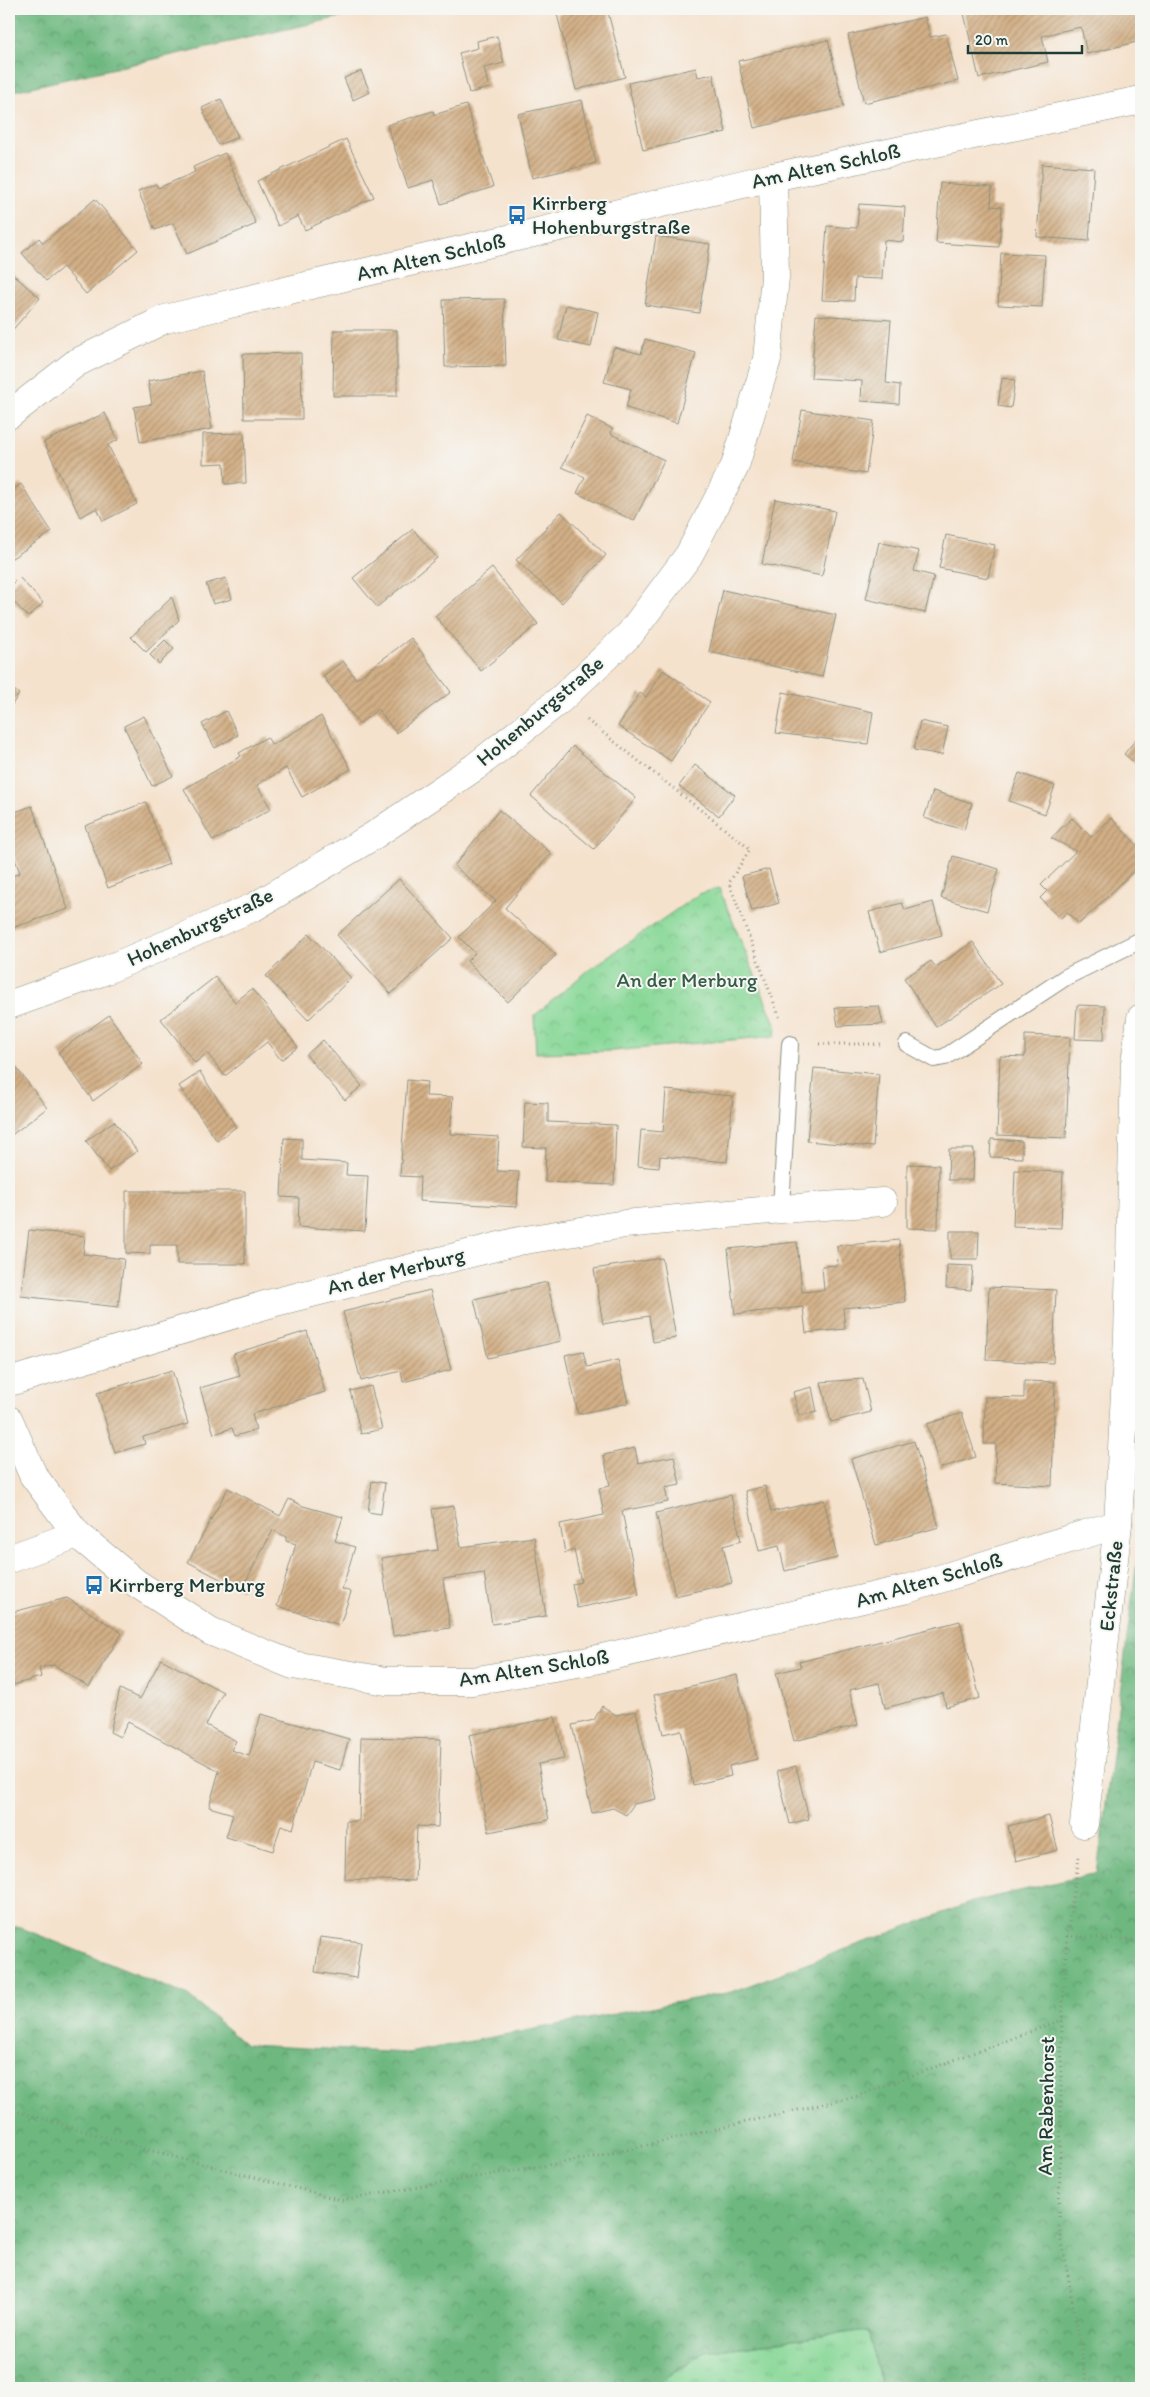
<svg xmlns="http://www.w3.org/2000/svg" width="1150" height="2397" font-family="Itim,sans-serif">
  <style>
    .grass { fill: url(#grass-tufts); stroke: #548a66 }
    .forest { fill: url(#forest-crowns); stroke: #467a5a }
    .park { fill: url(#park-crowns); stroke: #548a66 }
    .building { fill: url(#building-hatch) }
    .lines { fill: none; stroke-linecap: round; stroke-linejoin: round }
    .service-casing { stroke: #8a9080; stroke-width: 18 }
    .minor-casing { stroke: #8a9080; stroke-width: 29 }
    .path { stroke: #8a9080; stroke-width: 3; stroke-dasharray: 1 4; stroke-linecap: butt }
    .service { stroke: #fff; stroke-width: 16 }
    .minor { stroke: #fff; stroke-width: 28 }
    .labels { text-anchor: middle; stroke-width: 4; stroke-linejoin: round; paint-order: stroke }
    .street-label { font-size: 21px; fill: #1f3d34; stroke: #f6f6f2 }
    .poi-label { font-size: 21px; fill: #1f3d34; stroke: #f6f6f2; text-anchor: start }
    .park-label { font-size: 21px; fill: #345c48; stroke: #f6f6f2 }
  </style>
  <defs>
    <pattern id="grass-tufts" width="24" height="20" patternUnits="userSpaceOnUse" patternTransform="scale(1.25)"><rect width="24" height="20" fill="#89d898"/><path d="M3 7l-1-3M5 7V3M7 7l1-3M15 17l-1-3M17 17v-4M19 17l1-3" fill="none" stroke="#76ba84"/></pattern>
    <pattern id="forest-crowns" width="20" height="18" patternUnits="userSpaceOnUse" patternTransform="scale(1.25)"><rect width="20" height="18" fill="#6eb880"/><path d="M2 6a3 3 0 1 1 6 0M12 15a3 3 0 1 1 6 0" fill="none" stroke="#5a976a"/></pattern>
    <pattern id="park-crowns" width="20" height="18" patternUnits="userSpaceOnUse" patternTransform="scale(1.25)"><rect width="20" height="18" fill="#89d898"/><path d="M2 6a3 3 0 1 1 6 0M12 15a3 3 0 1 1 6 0" fill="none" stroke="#76ba84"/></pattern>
    <pattern id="building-hatch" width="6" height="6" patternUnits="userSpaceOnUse" patternTransform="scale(1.25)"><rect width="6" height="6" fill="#d3b087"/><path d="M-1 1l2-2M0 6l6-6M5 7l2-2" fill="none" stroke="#ab906f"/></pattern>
  </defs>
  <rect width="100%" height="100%" fill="#f6f6f2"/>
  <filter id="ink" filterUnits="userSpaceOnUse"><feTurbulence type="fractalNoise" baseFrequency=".02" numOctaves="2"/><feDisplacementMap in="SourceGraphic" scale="10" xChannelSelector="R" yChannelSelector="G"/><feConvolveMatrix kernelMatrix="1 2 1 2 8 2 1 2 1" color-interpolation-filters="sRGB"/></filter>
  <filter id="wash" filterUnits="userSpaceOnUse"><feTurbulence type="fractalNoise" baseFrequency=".0096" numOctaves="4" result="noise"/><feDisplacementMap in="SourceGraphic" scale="20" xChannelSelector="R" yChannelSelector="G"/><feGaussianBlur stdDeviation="1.12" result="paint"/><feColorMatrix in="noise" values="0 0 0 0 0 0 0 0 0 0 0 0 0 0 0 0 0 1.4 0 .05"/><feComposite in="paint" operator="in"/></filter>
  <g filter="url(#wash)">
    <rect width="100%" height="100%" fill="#f5e2cd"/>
    <polygon class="grass" points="868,2330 882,2388 651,2388 704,2352"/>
    <g class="forest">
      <polygon points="9,9 376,9 9,92"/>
      <polygon points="1141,1529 1141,2388 882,2388 868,2330 704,2352 651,2388 9,2388 9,1927 19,1927 189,1996 246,2045 408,2053 731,1992 972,1902 1097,1873"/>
    </g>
    <polygon class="park" points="719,888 776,1026 775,1036 613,1051 536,1053 534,1016 586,972 699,894"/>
    <g id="blocks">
      <g class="building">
        <polygon points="576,9 607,9 625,77 576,90 557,14"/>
        <polygon points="963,9 1141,9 1141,41 1087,54 1081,27 1062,31 1042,36 1048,62 979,78"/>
        <polygon points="925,17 930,37 946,34 958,81 864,103 848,35"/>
        <polygon points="497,36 504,63 484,68 489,88 469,93 459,53 478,48 477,41"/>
        <polygon points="828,40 844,107 754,128 738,61"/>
        <polygon points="696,68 698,77 713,74 726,132 643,150 628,83"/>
        <polygon points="361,71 370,92 353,100 344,78"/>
        <polygon points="221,99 238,137 218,145 202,108"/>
        <polygon points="582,100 596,163 532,178 518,114"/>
        <polygon points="466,105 493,187 441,204 433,180 408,188 387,125 433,111 434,115"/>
        <polygon points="346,139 374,197 305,230 298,216 278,226 257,181"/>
        <polygon points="225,153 256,224 187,254 173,223 155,230 138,191 156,184 158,188 195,172 193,167"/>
        <polygon points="1042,164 1094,168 1089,241 1037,237"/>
        <polygon points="940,183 992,187 991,206 1002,207 999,247 936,243"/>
        <polygon points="95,199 138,250 86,294 63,267 46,281 22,253 39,238 43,243"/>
        <polygon points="859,204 905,207 903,242 884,240 882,279 855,278 854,301 822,300 827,226 857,228"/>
        <polygon points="656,236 710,244 699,313 645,305"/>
        <polygon points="1001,253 1045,255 1042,307 998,305"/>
        <polygon points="9,271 40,298 9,334"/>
        <polygon points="504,299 506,366 445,367 443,300"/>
        <polygon points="566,305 598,312 591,347 558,340"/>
        <polygon points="816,315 891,320 886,383 900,385 899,404 861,401 862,381 811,378"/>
        <polygon points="334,330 397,330 397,396 333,396"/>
        <polygon points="645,339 696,353 677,423 626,408 631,389 604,382 614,347 641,354"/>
        <polygon points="301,353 302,419 244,419 243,354"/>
        <polygon points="202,371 212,429 140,442 134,407 152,404 148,381"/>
        <polygon points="1002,378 1015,380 1011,408 998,406"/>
        <polygon points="802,410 874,421 866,474 793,462"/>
        <polygon points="105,413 118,440 108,445 137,504 103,521 97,508 80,517 44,442"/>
        <polygon points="587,416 613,429 611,434 664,460 634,521 577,493 585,477 562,467"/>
        <polygon points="244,433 246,483 225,484 224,463 203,464 203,434"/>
        <polygon points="21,484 52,532 9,560 9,492"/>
        <polygon points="775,499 835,511 822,576 762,564"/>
        <polygon points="561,512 606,555 562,603 516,560"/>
        <polygon points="413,529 437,558 377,607 353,578"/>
        <polygon points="946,535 995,545 988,578 939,568"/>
        <polygon points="879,542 919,551 914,571 934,576 925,613 866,599"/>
        <polygon points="492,568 538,624 481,671 435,616"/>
        <polygon points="19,577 43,603 28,617 9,597 9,587"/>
        <polygon points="226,578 232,599 213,604 206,584"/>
        <polygon points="723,590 836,615 822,677 709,652"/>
        <polygon points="172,597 179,620 146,652 131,637"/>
        <polygon points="411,638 451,692 396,733 378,709 359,724 323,676 343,661 356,679"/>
        <polygon points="165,640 174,649 159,664 150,655"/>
        <polygon points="663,670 710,702 671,761 618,726 640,693 646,697"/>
        <polygon points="9,686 19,694 9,709"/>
        <polygon points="783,692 873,712 868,744 776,733"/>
        <polygon points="226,711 238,735 215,748 202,724"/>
        <polygon points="144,716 173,776 152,786 124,726"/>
        <polygon points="321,716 351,769 302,797 286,768 257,785 271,809 213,841 184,789 241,756 239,753 267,737 272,745"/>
        <polygon points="920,721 948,727 942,755 914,750"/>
        <polygon points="1141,733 1141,768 1124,754"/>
        <polygon points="573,746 636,798 594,849 531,796"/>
        <polygon points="695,765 735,795 719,816 679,786"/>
        <polygon points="1019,773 1055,786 1045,814 1009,801"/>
        <polygon points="933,791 972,803 964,830 924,818"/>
        <polygon points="146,802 169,864 108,888 85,826"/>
        <polygon points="32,806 68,909 9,929 9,877 20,873 11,848 9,848 9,814"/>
        <polygon points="499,810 551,853 505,908 556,955 508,1002 467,961 475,953 459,937 496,901 454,866"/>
        <polygon points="1072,818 1091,837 1111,818 1141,849 1141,864 1079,924 1067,912 1060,919 1040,898 1047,891 1041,885 1076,851 1051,838"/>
        <polygon points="953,856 999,869 987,911 941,898"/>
        <polygon points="769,869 779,903 752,911 742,876"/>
        <polygon points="399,879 453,938 391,994 337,935"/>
        <polygon points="933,902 942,935 880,952 869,912 902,903 905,910"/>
        <polygon points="309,934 351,978 308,1020 266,976"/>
        <polygon points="973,942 1001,984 936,1027 904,978 931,961 936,967"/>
        <polygon points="215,977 235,1002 252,989 298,1047 281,1060 267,1042 225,1076 207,1053 195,1063 161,1019"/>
        <polygon points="1077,1005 1105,1006 1104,1040 1075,1039"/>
        <polygon points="879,1006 883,1024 838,1026 835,1008"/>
        <polygon points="109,1015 143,1064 93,1101 58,1052"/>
        <polygon points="1025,1035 1070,1037 1066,1138 997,1135 1000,1056 1025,1057"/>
        <polygon points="323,1040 362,1086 345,1100 306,1055"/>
        <polygon points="9,1058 47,1108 9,1137"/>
        <polygon points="814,1068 879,1074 873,1147 807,1141"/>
        <polygon points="200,1072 236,1127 217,1141 179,1086"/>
        <polygon points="407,1080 427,1082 426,1096 453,1097 450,1134 499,1137 497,1171 519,1172 517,1207 419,1201 420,1177 400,1176"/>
        <polygon points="666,1090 733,1096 727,1162 660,1156 659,1168 638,1166 641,1130 663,1132"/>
        <polygon points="525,1102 548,1103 548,1122 616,1125 614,1185 545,1182 546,1148 523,1147"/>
        <polygon points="114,1121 137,1151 109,1171 86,1141"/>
        <polygon points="284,1138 302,1139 302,1160 347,1163 346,1175 368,1176 365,1231 298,1227 299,1198 281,1197"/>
        <polygon points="991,1139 1022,1141 1022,1158 990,1157"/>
        <polygon points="949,1149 974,1149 973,1180 948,1180"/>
        <polygon points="907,1164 939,1165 938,1229 907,1228"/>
        <polygon points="1015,1170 1063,1172 1061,1228 1013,1226"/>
        <polygon points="126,1191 245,1191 245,1264 177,1264 177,1245 150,1245 150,1254 126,1253"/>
        <polygon points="29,1230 85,1236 83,1254 124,1259 118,1307 21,1296"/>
        <polygon points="950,1231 979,1231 978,1259 950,1259"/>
        <polygon points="899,1240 905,1302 843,1308 845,1329 806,1333 803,1307 735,1314 728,1249 797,1242 802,1292 824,1290 822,1266 838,1265 837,1246"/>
        <polygon points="662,1258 676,1338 653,1342 649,1316 603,1324 594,1269"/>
        <polygon points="947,1265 973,1266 971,1290 946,1288"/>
        <polygon points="547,1282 561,1341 488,1358 474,1299"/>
        <polygon points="989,1287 1056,1290 1053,1363 986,1360"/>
        <polygon points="430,1290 451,1370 403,1382 401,1371 361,1381 343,1312"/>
        <polygon points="307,1331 325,1392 252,1414 256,1430 235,1436 232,1428 214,1434 200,1388 240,1376 233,1354"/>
        <polygon points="583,1351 587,1367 618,1360 628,1403 578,1414 565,1355"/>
        <polygon points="172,1370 188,1424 143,1437 145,1444 115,1453 97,1393"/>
        <polygon points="863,1379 871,1412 831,1422 821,1382"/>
        <polygon points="1024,1381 1055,1382 1052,1486 995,1483 996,1444 984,1444 985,1397 1024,1398"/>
        <polygon points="371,1386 382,1429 361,1434 350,1391"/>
        <polygon points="812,1387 817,1412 799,1416 793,1392"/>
        <polygon points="962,1413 976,1457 940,1468 927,1424"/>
        <polygon points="914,1441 939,1527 876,1545 851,1459"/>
        <polygon points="635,1448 638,1463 674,1456 680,1485 665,1488 668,1502 622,1511 639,1595 577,1608 572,1584 581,1582 574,1550 565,1553 560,1524 604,1515 599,1488 610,1486 604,1455"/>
        <polygon points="372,1481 385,1483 381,1514 368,1512"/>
        <polygon points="765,1486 771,1512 824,1500 837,1558 785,1571 779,1546 759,1551 745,1491"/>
        <polygon points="228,1488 280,1516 289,1499 303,1506 343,1517 335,1541 355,1547 342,1589 351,1592 340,1625 277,1606 296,1544 286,1541 286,1537 273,1530 241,1590 188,1562"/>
        <polygon points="731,1495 741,1541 723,1546 732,1583 675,1596 656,1513"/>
        <polygon points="454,1506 461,1547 534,1537 546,1616 492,1624 484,1573 443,1579 450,1628 393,1636 381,1558 438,1550 432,1509"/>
        <polygon points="67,1598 122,1633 89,1687 54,1665 39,1668 41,1677 9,1686 9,1613"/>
        <polygon points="960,1621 980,1698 946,1707 943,1693 885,1708 879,1683 849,1690 858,1725 794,1741 776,1673 801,1667 799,1662"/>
        <polygon points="161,1659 223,1692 206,1725 236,1741 231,1750 249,1756 261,1714 349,1739 340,1770 312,1762 293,1829 281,1825 273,1851 226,1837 233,1814 209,1807 219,1771 128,1722 120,1737 110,1732 120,1689 140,1699"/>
        <polygon points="737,1675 757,1759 729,1766 731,1776 693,1785 681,1730 663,1734 654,1695"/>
        <polygon points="602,1706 616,1715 636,1711 656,1799 634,1804 626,1815 613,1808 592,1813 572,1725 594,1720"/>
        <polygon points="555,1717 564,1759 538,1764 549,1820 489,1832 469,1735"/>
        <polygon points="361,1737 441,1739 438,1827 417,1826 415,1881 345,1879 346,1821 359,1821"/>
        <polygon points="796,1766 809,1819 790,1824 777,1771"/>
        <polygon points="1049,1816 1058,1850 1016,1861 1008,1826"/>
        <polygon points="320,1937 361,1942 356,1978 315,1972"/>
      </g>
    </g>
  </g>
  <g filter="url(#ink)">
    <use href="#blocks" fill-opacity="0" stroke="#8a9080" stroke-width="1"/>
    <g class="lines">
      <g class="service-casing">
        <g id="service">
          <polyline points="907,1044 934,1059 945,1057 1066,977 1141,940"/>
          <polyline points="781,1209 790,1044"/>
        </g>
      </g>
      <g class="minor-casing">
        <g id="minor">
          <polyline points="9,415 76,363 165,319 773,177 1141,100"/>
          <polyline points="9,1005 104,971 254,907 373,836 475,767 561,699 630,634 689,555 735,466 767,359 775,277 773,177"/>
          <polyline points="9,1382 272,1303 519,1241 625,1224 781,1209 883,1202"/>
          <polyline points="9,1420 33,1475 77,1534 136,1583 210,1631 293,1665 386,1681 472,1681 589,1661 907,1589 1118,1524"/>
          <polyline points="9,1559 77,1534"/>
          <polyline points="1084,1824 1118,1524 1128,1337 1135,1063 1141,1018"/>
        </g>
      </g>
      <g class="path">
        <polyline points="587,720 750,849 729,883 780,1019"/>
        <polyline points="819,1044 880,1044"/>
        <polyline points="1079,1857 1067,1936 1062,2020 1059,2225 1088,2388"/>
        <polyline points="1067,1936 1141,1940"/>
        <polyline points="9,2109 145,2149 342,2200 600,2156 854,2097 1062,2020"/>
      </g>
      <use href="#service" class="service"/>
      <use href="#minor" class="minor"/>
    </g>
  </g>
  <defs>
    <g id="bus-bare" transform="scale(1.5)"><path d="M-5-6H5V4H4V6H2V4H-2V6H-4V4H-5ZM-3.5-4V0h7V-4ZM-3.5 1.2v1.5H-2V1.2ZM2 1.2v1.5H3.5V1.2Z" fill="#1f6fb2" stroke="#f6f6f2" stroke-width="2.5" paint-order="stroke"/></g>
  </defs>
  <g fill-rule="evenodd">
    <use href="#bus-bare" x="517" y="215"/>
    <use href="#bus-bare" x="94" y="1585"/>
  </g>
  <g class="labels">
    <g class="street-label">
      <text transform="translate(826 166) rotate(-12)" y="7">Am Alten Schloß</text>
      <text transform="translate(431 257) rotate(-13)" y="7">Am Alten Schloß</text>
      <text transform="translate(540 711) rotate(-40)" y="7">Hohenburgstraße</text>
      <text transform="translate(200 927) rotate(-25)" y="7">Hohenburgstraße</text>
      <text transform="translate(396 1271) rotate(-14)" y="7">An der Merburg</text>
      <text transform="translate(929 1580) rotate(-16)" y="7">Am Alten Schloß</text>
      <text transform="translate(1111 1586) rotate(-84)" y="7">Eckstraße</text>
      <text transform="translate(534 1668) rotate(-9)" y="7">Am Alten Schloß</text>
      <text transform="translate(1046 2106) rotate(-89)" y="7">Am Rabenhorst</text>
    </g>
    <g class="poi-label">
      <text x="532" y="210">Kirrberg<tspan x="532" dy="24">Hohenburgstraße</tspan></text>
      <text x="109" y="1592">Kirrberg Merburg</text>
    </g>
    <g class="park-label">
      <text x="687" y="987">An der Merburg</text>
    </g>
  </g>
  <rect width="1150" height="2397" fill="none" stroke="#f6f6f2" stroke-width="30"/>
  <path d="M968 45v8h114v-8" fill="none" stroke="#1f3d34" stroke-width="2.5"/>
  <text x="975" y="45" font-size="15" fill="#1f3d34" stroke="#f6f6f2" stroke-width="4" paint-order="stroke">20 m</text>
</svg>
